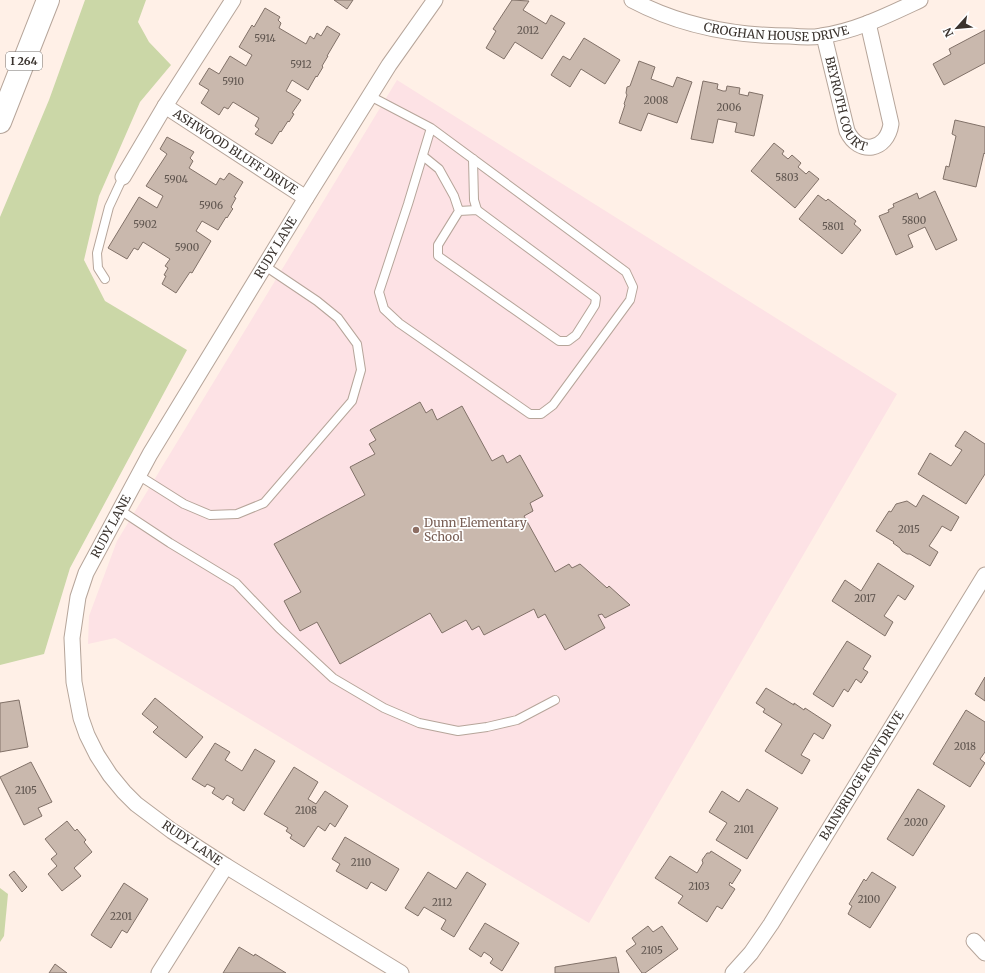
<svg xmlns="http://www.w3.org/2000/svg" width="985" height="973" font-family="Merriweather,serif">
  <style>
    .education { fill: #fde2e5 }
    .green { fill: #cbd7a7 }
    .building { fill: #c9b8ad; stroke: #817168 }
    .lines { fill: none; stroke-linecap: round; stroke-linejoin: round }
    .lane-casing { stroke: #b6a59a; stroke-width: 10 }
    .street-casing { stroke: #b6a59a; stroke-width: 17 }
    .highway-casing { stroke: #b6a59a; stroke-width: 24 }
    .lane { stroke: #fff; stroke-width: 8 }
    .street { stroke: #fff; stroke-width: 15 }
    .highway { stroke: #fff; stroke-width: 22 }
    .education-dot { fill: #8d6e63; stroke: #fff; stroke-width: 1.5 }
    .labels { text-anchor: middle; stroke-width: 3.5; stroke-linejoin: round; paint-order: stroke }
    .number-label { font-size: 10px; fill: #5e544e }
    .shield { fill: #fff; stroke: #75706d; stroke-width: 1 }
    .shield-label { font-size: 11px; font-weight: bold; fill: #3a332e }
    .street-label { font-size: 12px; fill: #3a332e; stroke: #fff }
    .education-label { font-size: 12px; fill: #785e54; stroke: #fff; text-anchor: start }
  </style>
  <rect width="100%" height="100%" fill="#fff0e7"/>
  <polygon class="education" points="397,80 897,394 589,923 115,638 88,644 89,616 117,541"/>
  <g class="green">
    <polygon points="85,0 146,0 138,22 149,42 171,65 140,102 99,196 84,260 105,301 187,350 70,568 44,654 0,665 0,217 49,100"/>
    <polygon points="0,888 8,894 4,936 0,942"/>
  </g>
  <g class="building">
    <polygon points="334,0 353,0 347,9"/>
    <polygon points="512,0 529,1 523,10 546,24 551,15 565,23 542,59 515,42 504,59 486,48 496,31 493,29"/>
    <polygon points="265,8 280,17 278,20 281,23 279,28 306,44 310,36 314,39 317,33 321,36 327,26 340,34 327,56 328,56 322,66 323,67 317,77 316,76 308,90 292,80 286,91 301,100 292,113 294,114 289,122 288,121 281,132 280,131 272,144 255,134 259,129 255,126 259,118 233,102 228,109 224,107 219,115 201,103 209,90 199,84 209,68 219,74 230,56 246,66 252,55 239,47 252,25 254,27"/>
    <polygon points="985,30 985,63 944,85 933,64 951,54 949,49"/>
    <polygon points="584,38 620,60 605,84 581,69 570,87 551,75 563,56 570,60"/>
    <polygon points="639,61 655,67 651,79 673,87 677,77 692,82 677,123 648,113 641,131 619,123 625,105 624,104 627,95 626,93 627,87 630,86"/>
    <polygon points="703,81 718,84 717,89 723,91 726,91 727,86 740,88 739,94 748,96 749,92 763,95 754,136 735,132 737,123 718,119 713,143 691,139"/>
    <polygon points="955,120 985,127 985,154 984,153 976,187 943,179 946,166 949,167 956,136 952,134"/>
    <polygon points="167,137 194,152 190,158 193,161 189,168 216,185 220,178 224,180 229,173 243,182 234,197 236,198 231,207 233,209 232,210 227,218 226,217 218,230 202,221 196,231 211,241 192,273 190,272 176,293 162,284 166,276 164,275 168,268 165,266 170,259 143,242 138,250 134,248 127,259 108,248 139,197 157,208 163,196 146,186 167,154 160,149"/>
    <polygon points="774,143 784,151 782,154 788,159 792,155 801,163 798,167 806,174 809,171 819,179 795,208 751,171"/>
    <polygon points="935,191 957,240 936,250 925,227 908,235 913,247 896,255 879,216 889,212 888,210 894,207 893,204 911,196 917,193 919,199"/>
    <polygon points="818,195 826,201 828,199 856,221 854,224 861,230 842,254 799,219"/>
    <polygon points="420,402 426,413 432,409 437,420 462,406 492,461 503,455 507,463 520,455 543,496 530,503 533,511 524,516 555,572 569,564 572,568 580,564 607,588 609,586 630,605 605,618 602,614 598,615 605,628 565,650 545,614 538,618 534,609 484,635 479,626 472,630 466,620 442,633 430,613 340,664 317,622 300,631 284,601 301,592 274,544 365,495 350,467 375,454 369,444 376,440 370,430"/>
    <polygon points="965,431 985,444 985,474 966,504 918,474 930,453 951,466 962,450 955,446"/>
    <polygon points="923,495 959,517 951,531 942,526 937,534 929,546 938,552 930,566 910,554 907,554 902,551 900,548 893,543 894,542 876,531 889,511 891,512 896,504 907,501 916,507"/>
    <polygon points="878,563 914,586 905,600 898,595 884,616 893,622 885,636 832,601 845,580 861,591"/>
    <polygon points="847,641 871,656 863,669 868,672 861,683 856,679 848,692 844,689 833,707 813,694"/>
    <polygon points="985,677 985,701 975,694"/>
    <polygon points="766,688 794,705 794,703 804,710 805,708 831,725 823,739 814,733 801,755 810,760 802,774 765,751 782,724 763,712 765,709 756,703"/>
    <polygon points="155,698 203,737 186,758 153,732 158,727 142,714"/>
    <polygon points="19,700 28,747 0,752 0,703"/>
    <polygon points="966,710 985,722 985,752 980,759 985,763 970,787 933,764"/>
    <polygon points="215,743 230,752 225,760 242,771 255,749 275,761 244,811 232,803 234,799 227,795 223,800 212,793 215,788 207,784 205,787 192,779"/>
    <polygon points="31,762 52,802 38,808 42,816 24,825 0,777"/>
    <polygon points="294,767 318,782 308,799 316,804 325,791 348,806 335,827 330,823 325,831 318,826 304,847 290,838 292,835 286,831 288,828 264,814"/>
    <polygon points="747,789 778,808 747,859 716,840 727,823 709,812 722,791 739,802"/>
    <polygon points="918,789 945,806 913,856 887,839"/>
    <polygon points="67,821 75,831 77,829 86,840 84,842 92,852 74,868 81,876 62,891 48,874 57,866 51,859 57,854 45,839"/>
    <polygon points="345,837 399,869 386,891 371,882 367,889 336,871 340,864 332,859"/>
    <polygon points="711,851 741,870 732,884 730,882 729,885 735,889 722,909 717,906 707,922 678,903 683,896 655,878 670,856 697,873 703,863 702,860 707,853 710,853"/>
    <polygon points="14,871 27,887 22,892 9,875"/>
    <polygon points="428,872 456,889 467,872 486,884 454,937 441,929 446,920 424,907 418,916 405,908"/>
    <polygon points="872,872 896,887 870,928 848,914 852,906 849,904 864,879 866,881"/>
    <polygon points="124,883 148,899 127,933 122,930 111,948 91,935"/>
    <polygon points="485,923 519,943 502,971 490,963 493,959 490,956 484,952 481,957 469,949"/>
    <polygon points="648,926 653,932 662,926 678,949 645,973 642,973 626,951 636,944 632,938"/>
    <polygon points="239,947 254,956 255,954 286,973 223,973"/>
    <polygon points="616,957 619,973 555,973 555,967"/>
    <polygon points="55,964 67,973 49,973"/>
  </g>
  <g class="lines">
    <g class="lane-casing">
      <g id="lane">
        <polyline points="370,96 431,128 626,272 633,287 630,300 553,405 541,414 530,414 399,323 384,309 379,292 408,204 431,128"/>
        <polyline points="423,156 439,169 454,196 459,211 438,245 438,256 559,341 568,341 576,335 595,305 596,298 477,210 459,211"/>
        <polyline points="473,159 474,200 477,210"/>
        <polyline points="105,279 98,268 97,253 109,207 123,177"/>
        <polyline points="138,475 184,504 210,515 237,514 264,503 352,401 361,370 357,344 338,318 317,301 265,266"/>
        <polyline points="120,510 170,543 236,583 279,628 333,678 384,708 419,723 458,731 487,727 517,720 555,700"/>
      </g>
    </g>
    <g class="street-casing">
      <g id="street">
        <path id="s1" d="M632 0C681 26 735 36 790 36 800 37 811 38 821 36 856 31 888 15 920 0"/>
        <path id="s2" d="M824 36 847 131C859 156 887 151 891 124L868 23"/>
        <path id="s3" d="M165 106 306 198"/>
        <polyline points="123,177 165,106 233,0"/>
        <polyline points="974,941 985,953"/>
        <polyline points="159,973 226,866"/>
        <path id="s4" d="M401 973 226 866 172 831 136 804 124 792 110 775 97 755 87 735 81 718 74 682 72 638 78 597 86 573 150 454 306 198 389 65 435 0"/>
        <path id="s5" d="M733 973 751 953 771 924 985 575"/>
      </g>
    </g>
    <g class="highway-casing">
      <polyline id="highway" points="0,122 48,0"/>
    </g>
    <use href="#lane" class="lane"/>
    <use href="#street" class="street"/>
    <use href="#highway" class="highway"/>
  </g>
  <circle class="education-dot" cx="416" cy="530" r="4"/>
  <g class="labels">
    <g class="number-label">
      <text x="528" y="34">2012</text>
      <text x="265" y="42">5914</text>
      <text x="301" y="68">5912</text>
      <text x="233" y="85">5910</text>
      <text x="656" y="104">2008</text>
      <text x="729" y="111">2006</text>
      <text x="787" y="181">5803</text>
      <text x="176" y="183">5904</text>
      <text x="211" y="209">5906</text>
      <text x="914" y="224">5800</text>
      <text x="145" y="228">5902</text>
      <text x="833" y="230">5801</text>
      <text x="187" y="251">5900</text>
      <text x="909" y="533">2015</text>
      <text x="865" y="602">2017</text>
      <text x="965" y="750">2018</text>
      <text x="26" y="794">2105</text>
      <text x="306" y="814">2108</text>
      <text x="916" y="826">2020</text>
      <text x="744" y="833">2101</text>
      <text x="361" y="866">2110</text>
      <text x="699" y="890">2103</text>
      <text x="869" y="903">2100</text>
      <text x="442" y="906">2112</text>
      <text x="121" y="920">2201</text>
      <text x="652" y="954">2105</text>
    </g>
    <rect class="shield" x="6" y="52" width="36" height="18" rx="3"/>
    <g class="shield-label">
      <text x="24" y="65">I 264</text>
    </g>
    <g class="street-label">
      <text dy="4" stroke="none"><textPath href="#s1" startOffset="150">CROGHAN HOUSE DRIVE</textPath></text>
      <text dy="4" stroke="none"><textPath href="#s2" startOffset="73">BEYROTH COURT</textPath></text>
      <text dy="4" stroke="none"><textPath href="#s3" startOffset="84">ASHWOOD BLUFF DRIVE</textPath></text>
      <text dy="4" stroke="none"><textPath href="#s4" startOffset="942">RUDY LANE</textPath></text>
      <text dy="4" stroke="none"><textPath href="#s4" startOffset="618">RUDY LANE</textPath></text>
      <text dy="4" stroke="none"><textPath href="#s5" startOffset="236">BAINBRIDGE ROW DRIVE</textPath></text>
      <text transform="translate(192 843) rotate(34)" y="4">RUDY LANE</text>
    </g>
    <g class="education-label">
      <text x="424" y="527">Dunn Elementary<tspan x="424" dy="14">School</tspan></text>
    </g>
  </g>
  <g transform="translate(957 28) rotate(243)" stroke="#ffffff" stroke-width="3" paint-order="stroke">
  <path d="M0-3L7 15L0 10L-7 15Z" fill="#3a332e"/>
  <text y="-6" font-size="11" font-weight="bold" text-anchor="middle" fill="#3a332e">N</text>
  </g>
</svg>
